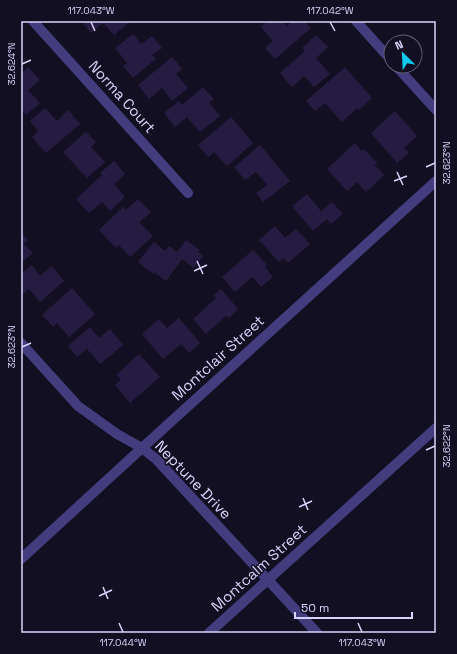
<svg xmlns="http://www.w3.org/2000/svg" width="457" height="654" font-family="'Space Grotesk',sans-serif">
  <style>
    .building { fill: #261c42 }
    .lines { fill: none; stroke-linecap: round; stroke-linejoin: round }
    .minor { stroke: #433d7e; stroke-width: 10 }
    .ticks { fill: none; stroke: #dad3fc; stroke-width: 1.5 }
    .labels { text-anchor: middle; stroke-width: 3; stroke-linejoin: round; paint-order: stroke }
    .street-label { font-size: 15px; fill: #dad3fc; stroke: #130f22 }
    .neatline { fill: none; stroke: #dad3fc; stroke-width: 1.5 }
    .ticks-label { font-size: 10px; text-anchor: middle; fill: #dad3fc }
  </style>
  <rect width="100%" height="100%" fill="#130f22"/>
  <g class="building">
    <polygon points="81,21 131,21 114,35 103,23 91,33"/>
    <polygon points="268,21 283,21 287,26 293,21 304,21 311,28 275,59 265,48 273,41 261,27"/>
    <polygon points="133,34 141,44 152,36 162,48 152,55 156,59 133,78 123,66 127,63 115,48"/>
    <polygon points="316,35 328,47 316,58 330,74 314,87 304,76 292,87 280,73 305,51 302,48"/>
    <polygon points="172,57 182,69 176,74 188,88 172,101 162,88 149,99 138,85"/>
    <polygon points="28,67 40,80 28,90 40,103 26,115 21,109 21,74"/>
    <polygon points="345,67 372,98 359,110 357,108 342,122 325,103 315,111 306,101"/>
    <polygon points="203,87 214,99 209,103 220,116 200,132 187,117 175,127 164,113 179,101 182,105"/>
    <polygon points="45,108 57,121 68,110 80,124 46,153 32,137 38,131 30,121"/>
    <polygon points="395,111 417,136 404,148 409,153 397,163 371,133"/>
    <polygon points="231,117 253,143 227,166 214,152 208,157 198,145"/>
    <polygon points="86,132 96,142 91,147 105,162 87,178 63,152"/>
    <polygon points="355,143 362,151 364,149 377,163 375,165 384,175 366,192 357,182 347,191 327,169"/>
    <polygon points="260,145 290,181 263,202 256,193 267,185 256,172 245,180 234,167"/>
    <polygon points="114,161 125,174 114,184 125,197 110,211 102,202 89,213 76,199 102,175 100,173"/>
    <polygon points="307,194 321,211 332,202 343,214 331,224 327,219 313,231 292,206"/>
    <polygon points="138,199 151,212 139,222 153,236 130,257 119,245 116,248 99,230 123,207 126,210"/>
    <polygon points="275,226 285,238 296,229 310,244 288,263 284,258 279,262 259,240"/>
    <polygon points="21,232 28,240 24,244 33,253 21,263"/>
    <polygon points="186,240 200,250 198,252 203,256 194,268 182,259 166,281 154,272 153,274 138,262 154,242 165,251 169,246 177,252"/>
    <polygon points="253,250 267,265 265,267 273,277 261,287 252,277 235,292 222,277"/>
    <polygon points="32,265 40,276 52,266 64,281 40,302 29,289 23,294 21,292 21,274"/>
    <polygon points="72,288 95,314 69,337 57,323 53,327 42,315"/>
    <polygon points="221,289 238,309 229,318 226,316 206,334 193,319 216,298 214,295"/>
    <polygon points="179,318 200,343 189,353 181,344 163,359 142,334 159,319 167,328"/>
    <polygon points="90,327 99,338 110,329 123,345 100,364 87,349 77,357 68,346"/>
    <polygon points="139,354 160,377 130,403 115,385 121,379 116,375"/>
  </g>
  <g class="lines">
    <g class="minor">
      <polyline points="33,21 188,193"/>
      <polyline points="356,21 391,60"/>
      <polyline points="396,66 436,110"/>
      <polyline points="21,343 78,406 117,434 142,448 156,459 317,633"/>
      <polyline points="21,559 142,448 436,181"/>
      <polyline points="209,633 436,428"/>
    </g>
  </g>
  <path class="ticks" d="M91 22 95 31M330 22 335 31M22 64 31 60M426 167 435 163M397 172 403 185M394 181 407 176M197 261 203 274M194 271 207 265M22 347 31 343M426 450 435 446M303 498 308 510M299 507 312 501M103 587 108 599M99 596 112 590M119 623 123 632M358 623 362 632"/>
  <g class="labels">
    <g class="street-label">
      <text transform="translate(122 97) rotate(48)" y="5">Norma Court</text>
      <text transform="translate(218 358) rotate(-42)" y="5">Montclair Street</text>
      <text transform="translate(193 480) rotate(46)" y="5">Neptune Drive</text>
      <text transform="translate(259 568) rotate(-42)" y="5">Montcalm Street</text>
    </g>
  </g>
  <rect width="457" height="654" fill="none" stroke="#130f22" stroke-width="44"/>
  <g transform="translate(403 54) rotate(336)"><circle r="19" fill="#130f22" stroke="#635d79"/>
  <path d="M0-3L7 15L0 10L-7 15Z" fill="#0fcaec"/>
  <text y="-6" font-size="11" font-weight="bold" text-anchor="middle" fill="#dad3fc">N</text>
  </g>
  <path d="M295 612v6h117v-6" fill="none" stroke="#dad3fc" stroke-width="2"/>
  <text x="301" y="612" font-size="12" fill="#dad3fc" stroke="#130f22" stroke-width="3" paint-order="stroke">50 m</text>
  <rect x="22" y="22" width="413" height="610" class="neatline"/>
  <g class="ticks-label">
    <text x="91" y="14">117.043°W</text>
    <text x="330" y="14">117.042°W</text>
    <text transform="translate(11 64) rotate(-90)" y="4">32.624°N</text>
    <text transform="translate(446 163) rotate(-90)" y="4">32.623°N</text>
    <text transform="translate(11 347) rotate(-90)" y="4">32.623°N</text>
    <text transform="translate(446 446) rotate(-90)" y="4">32.622°N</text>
    <text x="123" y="646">117.044°W</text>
    <text x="362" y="646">117.043°W</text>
  </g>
</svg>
